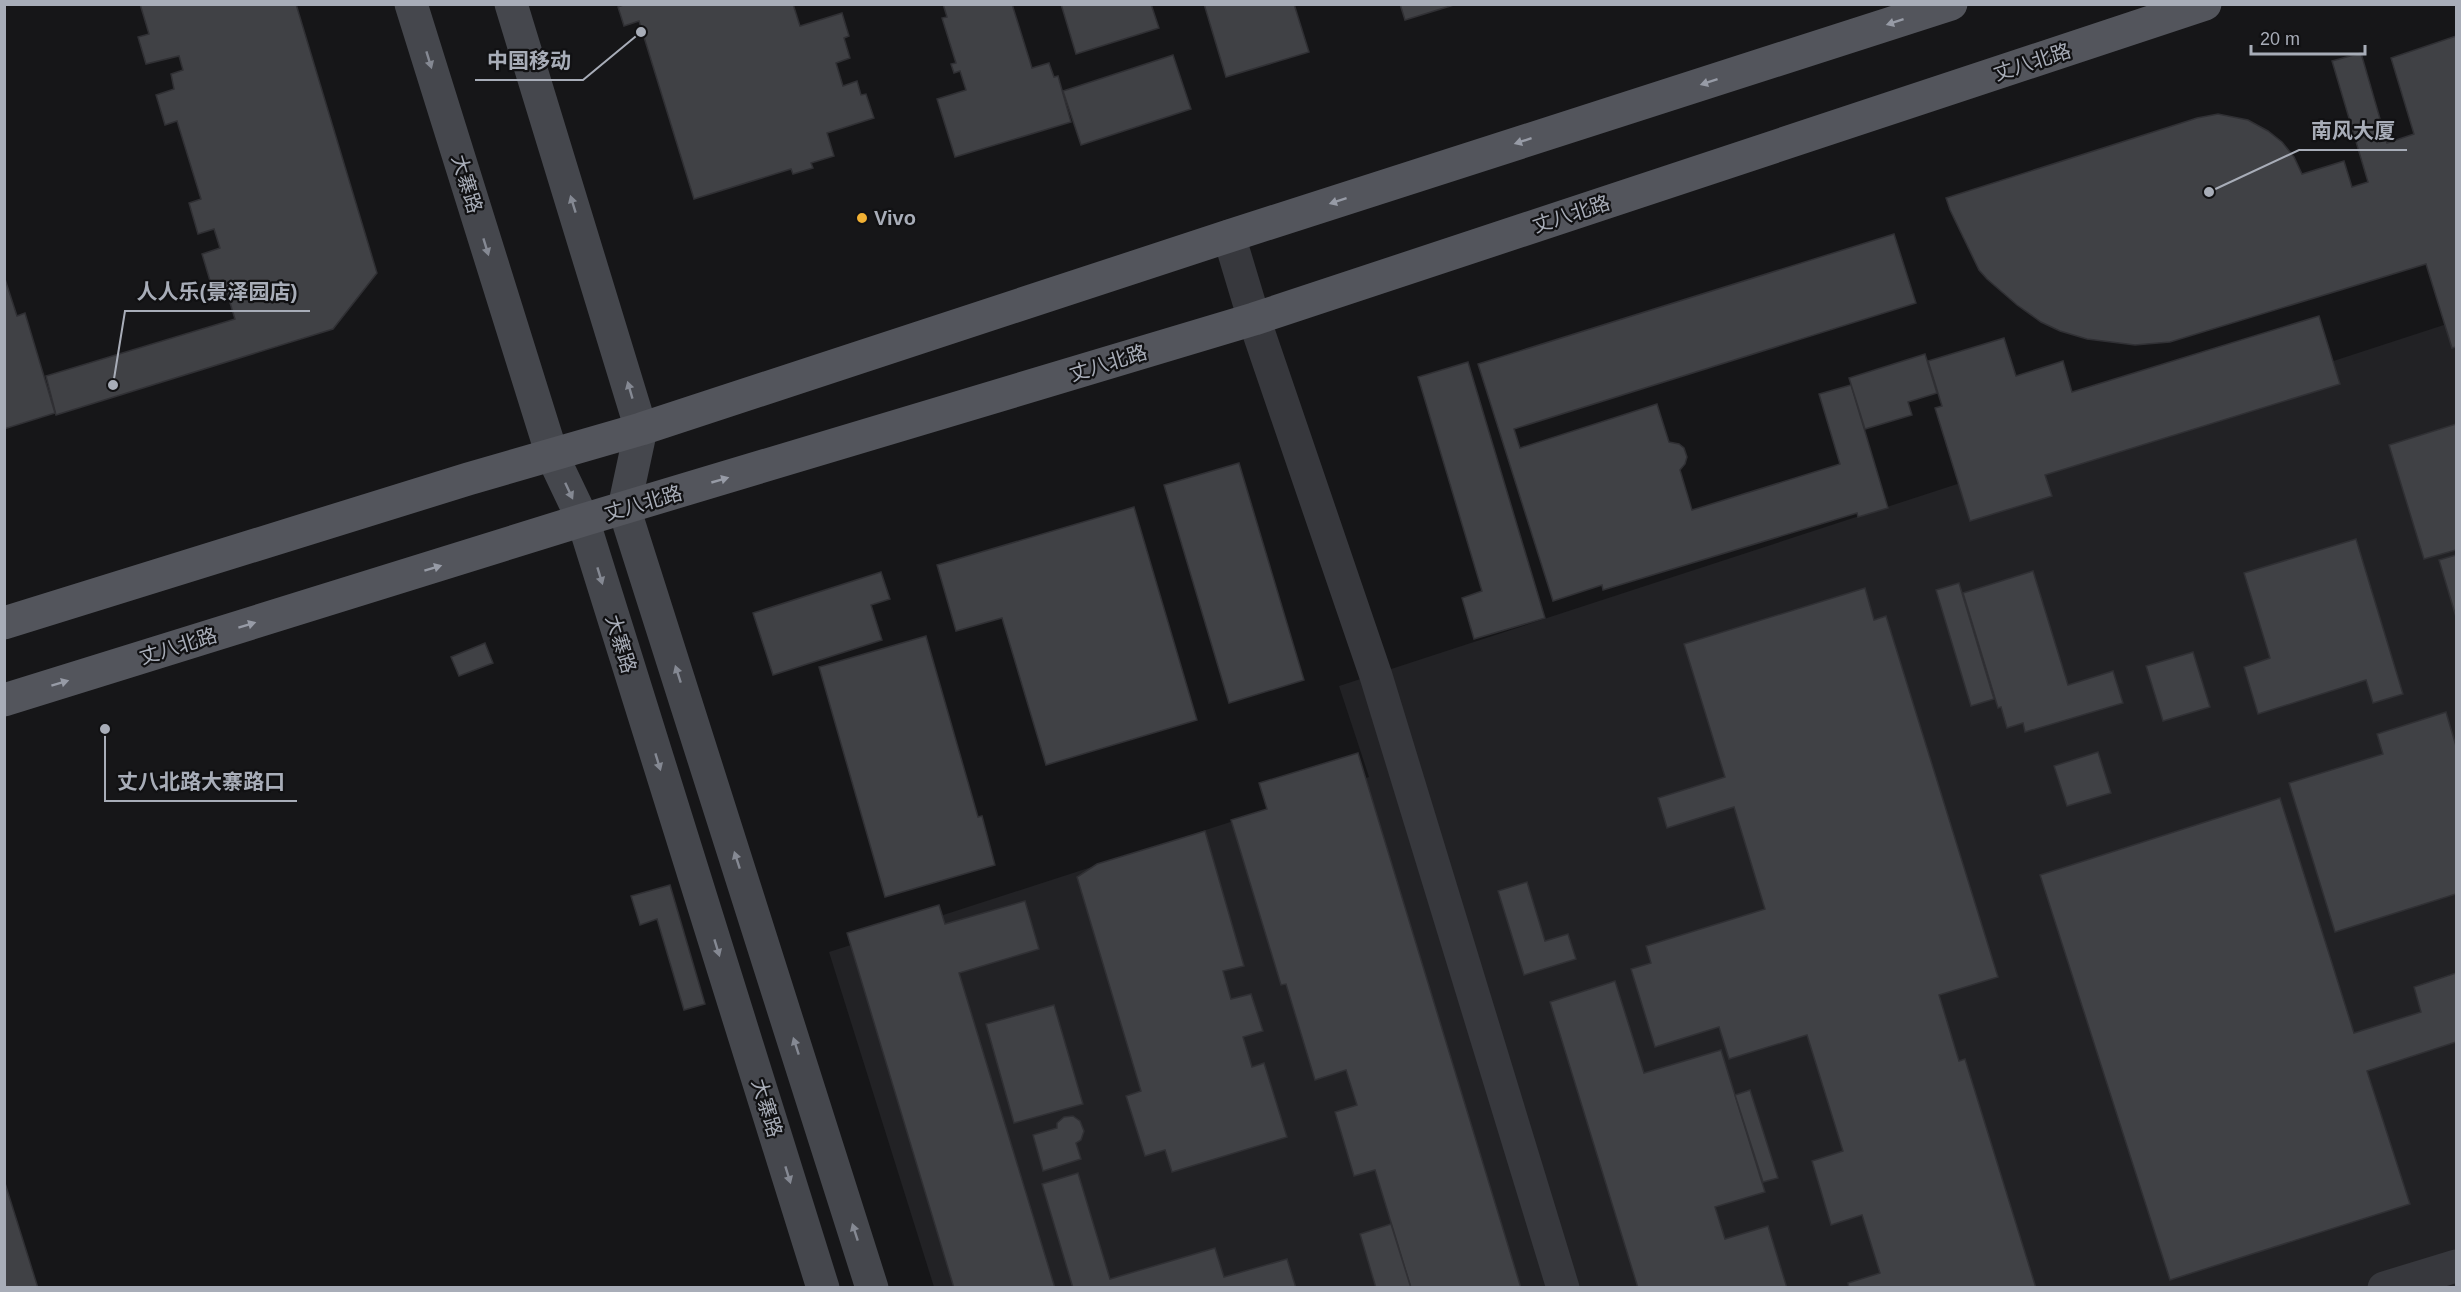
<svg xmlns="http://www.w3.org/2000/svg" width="2461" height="1292" font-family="Arial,'Noto Sans SC',sans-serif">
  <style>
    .built { fill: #222225 }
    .building { fill: #404145; stroke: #303034; stroke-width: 1.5 }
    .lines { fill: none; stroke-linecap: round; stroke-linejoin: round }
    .minor { stroke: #37383d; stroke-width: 33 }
    .secondary { stroke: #45474d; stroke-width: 33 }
    .primary { stroke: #53555c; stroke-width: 33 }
    .oneway { fill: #979ba6 }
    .oneway2 { fill: #858993 }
    .poi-dot { fill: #f2b134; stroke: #111113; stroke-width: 2 }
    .labels { text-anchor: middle; stroke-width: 4.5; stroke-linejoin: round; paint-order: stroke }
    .street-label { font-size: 20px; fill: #a8adb8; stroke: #111113 }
    .poi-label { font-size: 20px; font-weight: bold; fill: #a8adb8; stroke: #111113; text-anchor: start }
    .leader { fill: none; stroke: #a8adb8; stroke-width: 2 }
    .callout-dot { fill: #a8adb8; stroke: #111113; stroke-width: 2 }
    .callout-label { font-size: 21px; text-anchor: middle; font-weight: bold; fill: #a8adb8; stroke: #111113; stroke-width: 4.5; stroke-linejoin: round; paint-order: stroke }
  </style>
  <rect width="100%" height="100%" fill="#161618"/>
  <polygon class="built" points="2456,321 2456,1287 934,1287 829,952 1369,777 1339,686"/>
  <g class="building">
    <polygon points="140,4 296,4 377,273 333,329 56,415 46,376 235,319 223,280 211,284 202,254 220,248 214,229 198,234 189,203 201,199 177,121 165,125 156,95 174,89 171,74 183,70 179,56 146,64 138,37 149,34"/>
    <polygon points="626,4 793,4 800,26 842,13 849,36 844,38 850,58 836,63 843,86 857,81 861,95 866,94 874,118 827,133 834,156 811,163 813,168 793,174 791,169 694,199 639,21 624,26 618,7"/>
    <polygon points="943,4 1012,4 1032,68 1049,63 1054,77 1058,76 1071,122 955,157 937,99 966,90 960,71 954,73 951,64 956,63 942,18 947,17"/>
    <polygon points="1061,4 1151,4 1159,28 1076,54"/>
    <polygon points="1204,4 1294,4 1309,52 1226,77"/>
    <polygon points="1400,4 1457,4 1405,20"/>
    <polygon points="2456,36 2456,347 2452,348 2426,264 2170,342 2135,345 2087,339 2060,331 2041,322 2017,305 1987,279 1979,270 1950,210 1946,198 2197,118 2218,114 2248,120 2268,131 2282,142 2294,157 2302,174 2344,161 2352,187 2368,182 2332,61 2361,53 2387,143 2414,134 2391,58"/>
    <polygon points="1173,55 1191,109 1081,145 1063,91"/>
    <polygon points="1894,234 1916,303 1514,429 1520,448 1657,404 1669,442 1679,444 1684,448 1687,457 1685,464 1680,470 1692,510 1840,464 1819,394 1851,385 1888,508 1858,517 1857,513 1603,590 1602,585 1553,601 1478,364"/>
    <polygon points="4,276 17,316 25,313 55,413 4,429"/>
    <polygon points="2319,316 2340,384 2045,475 2052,496 1970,521 1935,408 1942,406 1928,361 2004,338 2016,376 2063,361 2072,392"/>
    <polygon points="1925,354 1937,393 1908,402 1912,415 1865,429 1849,378"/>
    <polygon points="1468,362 1545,618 1474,639 1462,598 1482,591 1418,377"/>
    <polygon points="2456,424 2456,550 2424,559 2389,445"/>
    <polygon points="1239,463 1304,680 1229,703 1164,485"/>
    <polygon points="1134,507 1197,720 1046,765 1002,618 956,631 937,565"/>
    <polygon points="2356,539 2403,694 2373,703 2366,680 2258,714 2244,667 2270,658 2244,573"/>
    <polygon points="2456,555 2456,617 2439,560"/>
    <polygon points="2033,571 2068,685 2113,671 2123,703 2025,732 2023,723 2007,728 2001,707 1998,708 1963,593"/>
    <polygon points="881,572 890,599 871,605 882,640 773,675 753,613"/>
    <polygon points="1959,583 1994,699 1971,706 1936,590"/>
    <polygon points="1865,588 1874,620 1886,616 1998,977 1939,995 1959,1061 1965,1059 2036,1288 1849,1288 1848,1283 1880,1273 1862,1215 1831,1225 1812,1161 1843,1151 1807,1035 1729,1059 1719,1027 1655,1047 1631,969 1651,963 1646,946 1765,909 1734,807 1667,828 1658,798 1725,777 1684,644"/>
    <polygon points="926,636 978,817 982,816 995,865 885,897 819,667"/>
    <polygon points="485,643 493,663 459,676 451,657"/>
    <polygon points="2193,652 2210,707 2163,721 2146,666"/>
    <polygon points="2446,712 2456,746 2456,894 2335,932 2289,783 2383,754 2377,734"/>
    <polygon points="2098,752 2111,793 2067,806 2054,766"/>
    <polygon points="1358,753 1521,1288 1411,1288 1375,1170 1354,1176 1335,1112 1357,1105 1346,1070 1315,1080 1286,984 1281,985 1231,820 1267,809 1259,783"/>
    <polygon points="2280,798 2354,1033 2421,1012 2414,987 2456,973 2456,1042 2367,1071 2410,1204 2170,1280 2040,875"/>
    <polygon points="1205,831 1244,966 1223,971 1231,999 1251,994 1263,1031 1243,1037 1252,1067 1264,1063 1287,1137 1172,1172 1165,1150 1145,1156 1126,1096 1141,1091 1077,877 1097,864"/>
    <polygon points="1527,882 1545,941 1568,934 1576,959 1524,975 1498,891"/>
    <polygon points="670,885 705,1004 684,1010 657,919 640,925 631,896"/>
    <polygon points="1025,901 1039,949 959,973 1055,1288 954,1288 847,933 939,905 945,924"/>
    <polygon points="1615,981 1644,1073 1721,1050 1765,1192 1715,1207 1725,1239 1768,1226 1787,1288 1638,1288 1550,1002"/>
    <polygon points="1054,1005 1083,1104 1014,1123 986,1024"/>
    <polygon points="1750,1090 1778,1178 1763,1182 1735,1095"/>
    <polygon points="1073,1116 1080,1121 1084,1131 1081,1140 1076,1143 1081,1159 1043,1171 1033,1135 1057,1128 1057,1123 1064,1117"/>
    <polygon points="1078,1173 1110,1279 1215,1248 1224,1277 1287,1259 1296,1288 1073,1288 1042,1184"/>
    <polygon points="4,1180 38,1288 4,1288"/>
    <polygon points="1391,1224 1411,1288 1376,1288 1360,1234"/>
  </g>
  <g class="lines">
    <g class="minor">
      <polyline points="1229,236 1254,319 1376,676 1563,1288"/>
      <polyline points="2384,1288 2456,1266"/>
    </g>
    <g class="secondary">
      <polyline points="411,4 552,455 583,520 823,1288"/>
      <polyline points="511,4 641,429 624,508 872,1288"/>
    </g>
    <g class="primary">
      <polyline points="4,623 468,479 641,429 1229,236 1951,4"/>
      <polyline points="4,700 583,520 1254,319 2205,4"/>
    </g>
  </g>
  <defs><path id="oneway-solid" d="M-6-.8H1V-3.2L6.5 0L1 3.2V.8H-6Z" transform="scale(1.5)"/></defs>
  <g class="oneway">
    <use href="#oneway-solid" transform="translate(1895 22) rotate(162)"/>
    <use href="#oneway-solid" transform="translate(1709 82) rotate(162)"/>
    <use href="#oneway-solid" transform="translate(1523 141) rotate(162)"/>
    <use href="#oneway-solid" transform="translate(1338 201) rotate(162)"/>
    <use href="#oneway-solid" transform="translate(720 480) rotate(-16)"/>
    <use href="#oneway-solid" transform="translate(433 568) rotate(-17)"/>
    <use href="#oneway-solid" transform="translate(247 625) rotate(-17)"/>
    <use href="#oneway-solid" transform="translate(60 683) rotate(-17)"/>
  </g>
  <g class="oneway2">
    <use href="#oneway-solid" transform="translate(429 60) rotate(73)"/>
    <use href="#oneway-solid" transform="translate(573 204) rotate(-107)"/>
    <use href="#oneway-solid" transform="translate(486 247) rotate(73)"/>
    <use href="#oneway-solid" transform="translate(630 390) rotate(-106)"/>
    <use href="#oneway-solid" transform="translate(569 491) rotate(65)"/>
    <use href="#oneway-solid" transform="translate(600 576) rotate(73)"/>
    <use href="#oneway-solid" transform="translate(678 674) rotate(-108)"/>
    <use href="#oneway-solid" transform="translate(658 762) rotate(73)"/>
    <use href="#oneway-solid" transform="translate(737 860) rotate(-108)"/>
    <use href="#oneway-solid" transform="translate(717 948) rotate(73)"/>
    <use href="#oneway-solid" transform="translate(796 1046) rotate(-108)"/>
    <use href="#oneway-solid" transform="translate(788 1175) rotate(73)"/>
    <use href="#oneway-solid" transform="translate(855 1232) rotate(-108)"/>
  </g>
  <circle class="poi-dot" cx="862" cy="218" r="6"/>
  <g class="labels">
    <g class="street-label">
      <text transform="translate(2032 62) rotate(-18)" y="7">丈八北路</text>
      <text transform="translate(467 184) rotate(73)" y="7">大寨路</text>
      <text transform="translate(1571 214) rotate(-18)" y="7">丈八北路</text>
      <text transform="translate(1108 363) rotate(-17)" y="7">丈八北路</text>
      <text transform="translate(643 503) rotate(-16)" y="7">丈八北路</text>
      <text transform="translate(621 644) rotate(73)" y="7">大寨路</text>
      <text transform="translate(178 646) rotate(-17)" y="7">丈八北路</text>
      <text transform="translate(767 1108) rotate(73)" y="7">大寨路</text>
    </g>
    <g class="poi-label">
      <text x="874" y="225">Vivo</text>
    </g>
  </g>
  <path class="leader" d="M641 32L583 80H475M2209 192L2299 150H2407M113 385L125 311H310M105 729L105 801H297"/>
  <g class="callout-dot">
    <circle cx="641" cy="32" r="6"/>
    <circle cx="2209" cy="192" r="6"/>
    <circle cx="113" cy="385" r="6"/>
    <circle cx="105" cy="729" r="6"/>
  </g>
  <g class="callout-label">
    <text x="529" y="68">中国移动</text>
    <text x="2353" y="138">南风大厦</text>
    <text x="217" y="299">人人乐(景泽园店)</text>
    <text x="201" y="789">丈八北路大寨路口</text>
  </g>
  <rect width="2461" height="1292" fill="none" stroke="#a8adb8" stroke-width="12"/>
  <path d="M2251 45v9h114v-9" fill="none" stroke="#a8adb8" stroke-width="3"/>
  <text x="2260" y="45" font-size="18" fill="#a8adb8" stroke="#111113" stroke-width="4.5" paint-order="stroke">20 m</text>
</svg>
